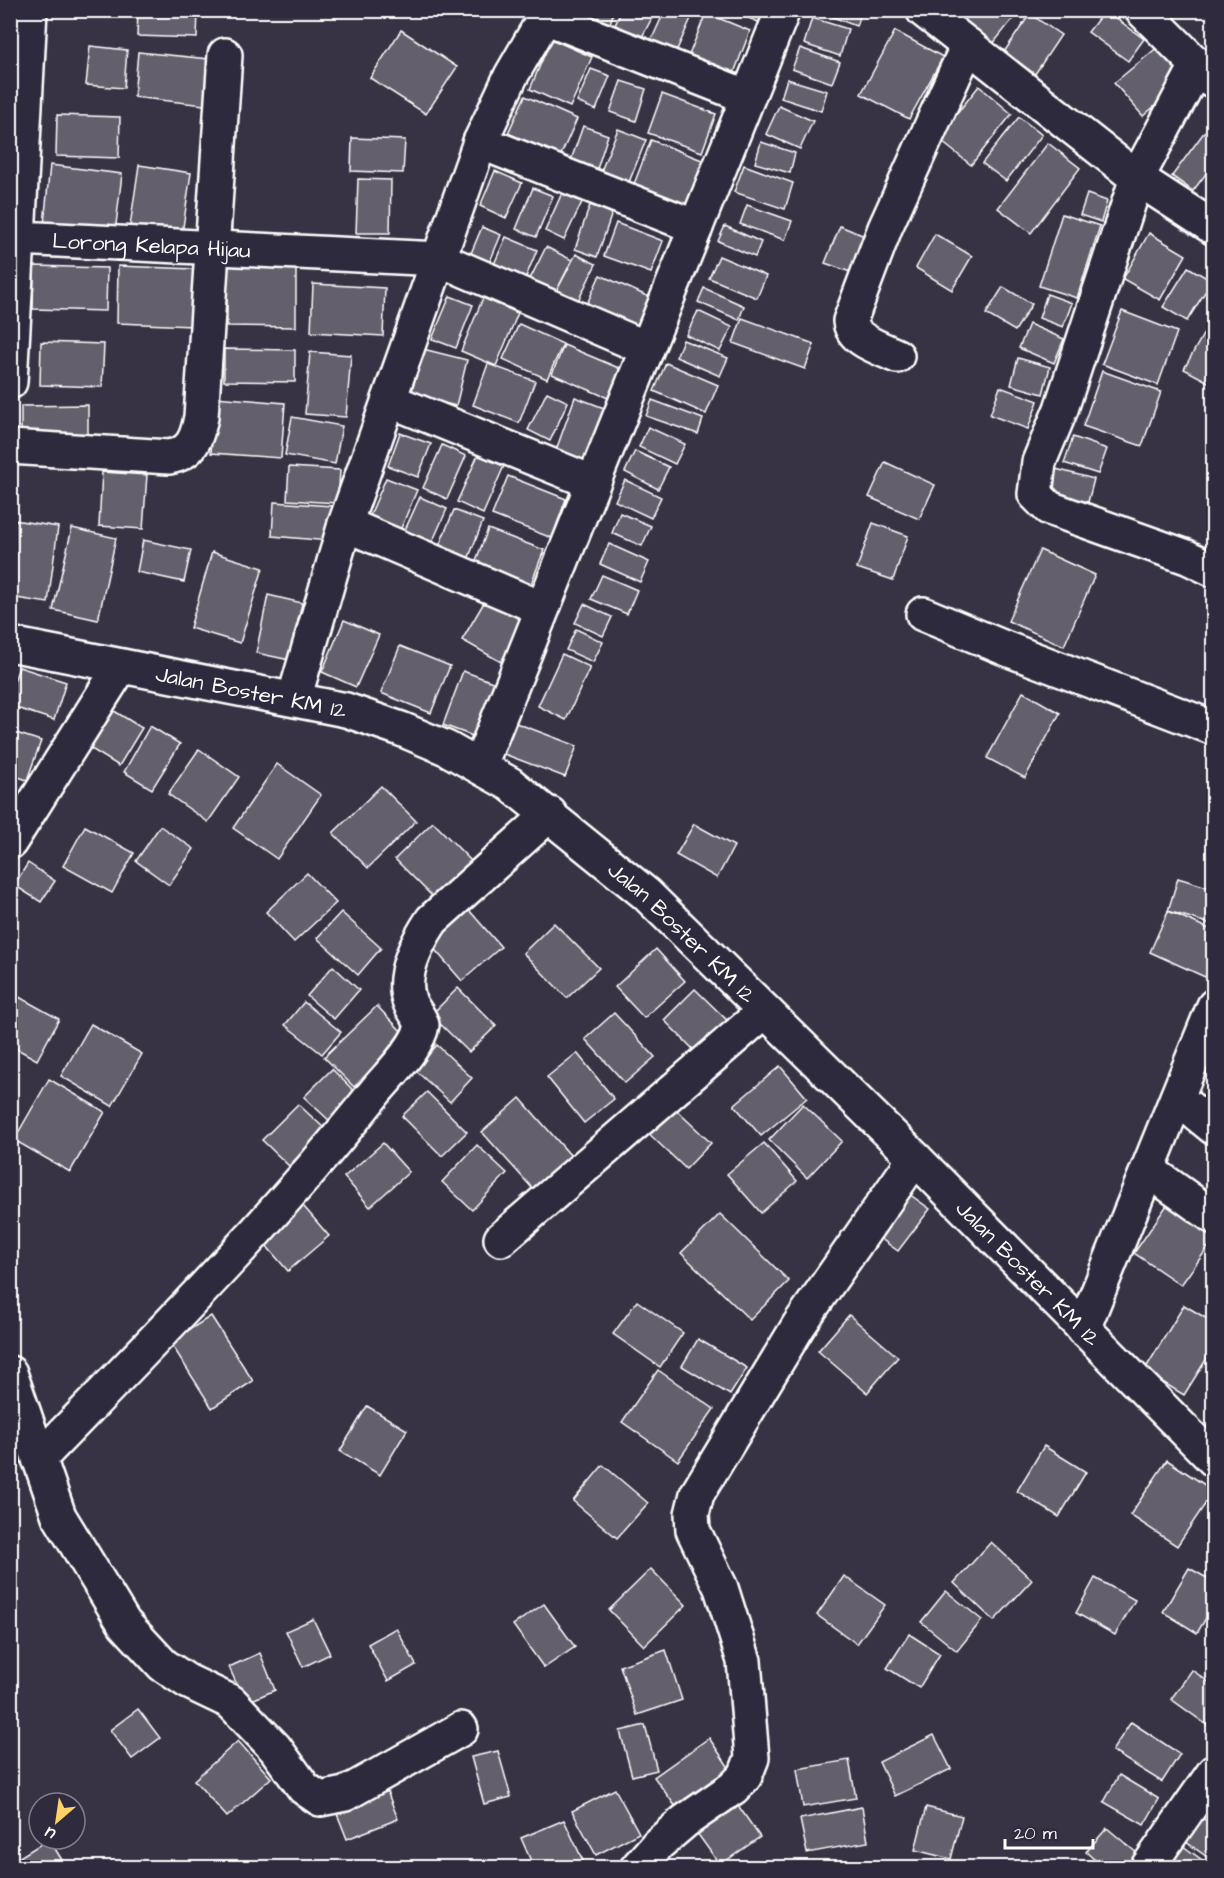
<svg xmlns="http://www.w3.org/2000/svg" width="1224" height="1878" font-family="'Architects Daughter',sans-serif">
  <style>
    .building { fill: #635f6d; stroke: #fff; stroke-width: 1.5 }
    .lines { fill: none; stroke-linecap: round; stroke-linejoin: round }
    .minor-casing { stroke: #fff; stroke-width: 38 }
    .minor { stroke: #2f2a3d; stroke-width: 33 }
    .labels { text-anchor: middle; stroke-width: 6; stroke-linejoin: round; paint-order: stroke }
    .street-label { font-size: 22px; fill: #fff; stroke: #2f2a3d }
  </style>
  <rect width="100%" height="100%" fill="#373345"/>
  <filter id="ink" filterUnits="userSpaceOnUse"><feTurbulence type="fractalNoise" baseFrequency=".0167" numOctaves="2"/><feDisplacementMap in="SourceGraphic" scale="12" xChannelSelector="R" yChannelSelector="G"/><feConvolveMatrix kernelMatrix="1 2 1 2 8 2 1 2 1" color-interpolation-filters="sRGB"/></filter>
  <g filter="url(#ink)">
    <g class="building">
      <polygon points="10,10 19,10 18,51 10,51"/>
      <polygon points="138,10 198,10 197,38 137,36"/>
      <polygon points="592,10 614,10 609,27 589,22"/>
      <polygon points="622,10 656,10 641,39 615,25"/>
      <polygon points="665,10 684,10 693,14 675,54 650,43"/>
      <polygon points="728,10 766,10 761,23"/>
      <polygon points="815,10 862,10 856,26"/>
      <polygon points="950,10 1020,10 992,45"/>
      <polygon points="1105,10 1144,39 1128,61 1088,32"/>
      <polygon points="706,13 750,31 734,73 689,55"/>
      <polygon points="1030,14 1061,35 1035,74 1004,52"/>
      <polygon points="812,18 848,29 840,56 804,44"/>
      <polygon points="401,30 457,67 426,114 370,78"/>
      <polygon points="895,31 943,57 909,119 861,94"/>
      <polygon points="551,39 592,57 570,107 530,89"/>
      <polygon points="1214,40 1214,63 1202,52"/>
      <polygon points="90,46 127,50 124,88 86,85"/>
      <polygon points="1159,46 1187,79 1143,116 1114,83"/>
      <polygon points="800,48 840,62 832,83 792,69"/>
      <polygon points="138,52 209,59 204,105 134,97"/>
      <polygon points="591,69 610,76 596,110 577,102"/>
      <polygon points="787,79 827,91 821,111 781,98"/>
      <polygon points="621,81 646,89 636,121 610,112"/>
      <polygon points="979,86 1012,114 971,165 937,138"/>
      <polygon points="662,94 716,114 702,152 648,133"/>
      <polygon points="525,96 577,119 560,157 508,133"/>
      <polygon points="779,106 813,121 800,149 766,134"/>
      <polygon points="57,115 120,117 119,158 56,156"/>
      <polygon points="1019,117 1042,135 1006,181 982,163"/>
      <polygon points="583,126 608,135 597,169 571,160"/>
      <polygon points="618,129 646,140 629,182 601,171"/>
      <polygon points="1205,131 1214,137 1214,163 1193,191 1172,176"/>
      <polygon points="352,138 405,140 403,173 351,171"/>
      <polygon points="651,140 707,162 690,206 634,184"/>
      <polygon points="761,142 795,153 790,173 755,163"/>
      <polygon points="1048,143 1080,168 1031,233 998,208"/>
      <polygon points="50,165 122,174 115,233 44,224"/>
      <polygon points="139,165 191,173 182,234 130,226"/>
      <polygon points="744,165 793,183 785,209 734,192"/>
      <polygon points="495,171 522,183 506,218 480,206"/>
      <polygon points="358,179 391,180 390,233 356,233"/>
      <polygon points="533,188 553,196 536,237 516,229"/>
      <polygon points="562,193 582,202 564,240 545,231"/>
      <polygon points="1087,194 1107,201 1101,222 1080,215"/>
      <polygon points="590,205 612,213 597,257 575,249"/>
      <polygon points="747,205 792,221 785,240 740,224"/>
      <polygon points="1062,214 1100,226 1077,298 1039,286"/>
      <polygon points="616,223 663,241 651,273 604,256"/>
      <polygon points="725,226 761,242 755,257 718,241"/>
      <polygon points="840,226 867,237 853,273 825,263"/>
      <polygon points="482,227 501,235 488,266 469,258"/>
      <polygon points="1149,233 1186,255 1160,300 1123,279"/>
      <polygon points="935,234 972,256 952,290 916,268"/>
      <polygon points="506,237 537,250 523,284 491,271"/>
      <polygon points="546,247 572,260 554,296 528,283"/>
      <polygon points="576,254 596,264 575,307 554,296"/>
      <polygon points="719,256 766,276 757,298 709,278"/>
      <polygon points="34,266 107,268 106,311 33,309"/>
      <polygon points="118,266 195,269 193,326 117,323"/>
      <polygon points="227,266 296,267 296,327 227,326"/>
      <polygon points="1188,267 1212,281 1187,321 1163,307"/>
      <polygon points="600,275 649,297 636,328 586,306"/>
      <polygon points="313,284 385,288 383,336 311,332"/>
      <polygon points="1003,287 1032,304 1015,331 986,314"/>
      <polygon points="704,288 744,306 739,320 698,302"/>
      <polygon points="1047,294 1072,303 1063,327 1039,318"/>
      <polygon points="450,296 473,305 456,348 432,339"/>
      <polygon points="483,298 518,313 496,366 461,351"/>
      <polygon points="698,311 732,327 720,351 686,335"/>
      <polygon points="1122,311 1177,332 1158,385 1102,364"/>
      <polygon points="742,318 814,344 805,369 733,343"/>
      <polygon points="519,324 563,344 547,379 503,359"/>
      <polygon points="1029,324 1064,339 1054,363 1019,348"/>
      <polygon points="1204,333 1214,338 1214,385 1184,369"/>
      <polygon points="683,340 728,358 720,376 676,357"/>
      <polygon points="41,342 104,344 102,387 40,385"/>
      <polygon points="564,345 621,369 608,398 552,374"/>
      <polygon points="224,349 295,350 295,382 224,381"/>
      <polygon points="423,349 467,360 456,406 411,395"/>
      <polygon points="310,352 351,355 346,417 305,414"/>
      <polygon points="1018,358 1050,367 1043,394 1011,385"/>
      <polygon points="666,363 718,385 706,414 654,391"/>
      <polygon points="488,364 535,381 519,423 473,405"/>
      <polygon points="1102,371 1161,392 1142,446 1083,426"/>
      <polygon points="1000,387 1038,401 1028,429 990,415"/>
      <polygon points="547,392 568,402 550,441 528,430"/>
      <polygon points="215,397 285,403 281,458 211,453"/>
      <polygon points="575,397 612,411 591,467 555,453"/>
      <polygon points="652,400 703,419 698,434 646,416"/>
      <polygon points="88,405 88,443 21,443 21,406"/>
      <polygon points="292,417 342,426 335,464 285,455"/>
      <polygon points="648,427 685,444 675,464 639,447"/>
      <polygon points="400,433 431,444 418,477 388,466"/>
      <polygon points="1073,437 1107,449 1098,474 1064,463"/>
      <polygon points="442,445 466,456 447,499 423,488"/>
      <polygon points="635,451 669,467 658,489 625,472"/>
      <polygon points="478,455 504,466 483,514 457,502"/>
      <polygon points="885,462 935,485 919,519 869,497"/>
      <polygon points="289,467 340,470 338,503 287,500"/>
      <polygon points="1052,468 1094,479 1088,502 1046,492"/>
      <polygon points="102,472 147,475 143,529 99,526"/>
      <polygon points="508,476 566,499 552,538 492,515"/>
      <polygon points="386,478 417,490 399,533 368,520"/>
      <polygon points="625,480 661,497 651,518 615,501"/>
      <polygon points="420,497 447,509 431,545 404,532"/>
      <polygon points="274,502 332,506 330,541 272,536"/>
      <polygon points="454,510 483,521 467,562 437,551"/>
      <polygon points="620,513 651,526 642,546 612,533"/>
      <polygon points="14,520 58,527 48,603 10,597 10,544"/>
      <polygon points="873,523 908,536 893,580 857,568"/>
      <polygon points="72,528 116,538 98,620 53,610"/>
      <polygon points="488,529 544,550 531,584 475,563"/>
      <polygon points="143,540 191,550 184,582 137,572"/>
      <polygon points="609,544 649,562 640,582 600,564"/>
      <polygon points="1040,550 1095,575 1064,646 1008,621"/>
      <polygon points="212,552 263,568 240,643 190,628"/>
      <polygon points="602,575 637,590 627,614 591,599"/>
      <polygon points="268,595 302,603 290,660 256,653"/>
      <polygon points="486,599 525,622 501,662 462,640"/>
      <polygon points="584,604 612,617 603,636 575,623"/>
      <polygon points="344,620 379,635 356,687 322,672"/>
      <polygon points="576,629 603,642 593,662 566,650"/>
      <polygon points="400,646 450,666 431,713 381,693"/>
      <polygon points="562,654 590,667 566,720 538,706"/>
      <polygon points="19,667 66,682 54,720 10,706 10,693"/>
      <polygon points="463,671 498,684 478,738 443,725"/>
      <polygon points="1023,692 1060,713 1025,778 987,758"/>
      <polygon points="111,709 142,728 119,766 88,747"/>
      <polygon points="516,723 577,746 565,777 504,754"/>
      <polygon points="150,726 180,744 152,789 124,772"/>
      <polygon points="10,731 41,741 27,780 10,774"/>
      <polygon points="199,749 239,777 208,822 168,794"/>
      <polygon points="277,764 321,795 277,859 233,828"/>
      <polygon points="381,786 416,821 368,868 333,833"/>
      <polygon points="433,822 477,867 439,903 395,859"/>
      <polygon points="694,824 734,846 717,878 676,855"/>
      <polygon points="85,826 134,853 112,893 63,866"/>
      <polygon points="160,826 194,849 169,885 136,861"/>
      <polygon points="28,863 55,881 41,902 14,885"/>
      <polygon points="307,873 336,903 294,942 266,912"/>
      <polygon points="1178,878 1214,889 1214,925 1168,911"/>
      <polygon points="469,910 501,947 462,981 430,944"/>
      <polygon points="1168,911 1214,931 1214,958 1205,977 1150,952"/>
      <polygon points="341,912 381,948 358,975 317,938"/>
      <polygon points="554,923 599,968 567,998 523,953"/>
      <polygon points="656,949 685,981 644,1018 615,987"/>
      <polygon points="333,966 359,990 334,1019 307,996"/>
      <polygon points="458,988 496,1026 469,1052 431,1015"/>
      <polygon points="695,989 732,1025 701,1057 664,1020"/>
      <polygon points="10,992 59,1019 37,1060 10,1045"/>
      <polygon points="304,1002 341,1032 322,1054 285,1025"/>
      <polygon points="377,1006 406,1036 354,1087 324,1057"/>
      <polygon points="614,1013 655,1057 625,1083 585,1039"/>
      <polygon points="91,1024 142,1054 112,1106 61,1076"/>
      <polygon points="437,1045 472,1078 450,1102 415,1070"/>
      <polygon points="577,1053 614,1099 584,1123 547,1077"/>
      <polygon points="780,1066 807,1098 761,1136 734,1105"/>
      <polygon points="332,1069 360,1097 333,1124 304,1097"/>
      <polygon points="49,1079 105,1112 70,1172 14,1140"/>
      <polygon points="427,1092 467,1132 442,1156 402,1116"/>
      <polygon points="520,1098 571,1156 533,1189 482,1132"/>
      <polygon points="298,1104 325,1129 289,1166 262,1140"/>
      <polygon points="803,1104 842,1141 807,1178 769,1140"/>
      <polygon points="671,1105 711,1143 686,1169 646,1131"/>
      <polygon points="383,1143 409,1172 370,1207 344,1177"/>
      <polygon points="764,1143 797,1181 761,1213 727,1174"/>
      <polygon points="477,1145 507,1173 472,1210 442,1182"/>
      <polygon points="909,1194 930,1209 898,1251 877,1236"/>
      <polygon points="298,1200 329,1236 288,1271 257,1235"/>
      <polygon points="1169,1202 1214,1233 1214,1239 1181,1285 1134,1253"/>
      <polygon points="720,1214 789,1281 750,1320 681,1253"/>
      <polygon points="637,1301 683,1333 660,1367 613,1334"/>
      <polygon points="1184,1305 1214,1323 1214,1347 1184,1395 1144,1371"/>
      <polygon points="849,1315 898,1357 867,1393 818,1351"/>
      <polygon points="211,1316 253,1381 212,1408 170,1342"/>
      <polygon points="698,1339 747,1368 730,1395 682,1366"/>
      <polygon points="658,1370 714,1409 678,1461 622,1422"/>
      <polygon points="367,1406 407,1430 380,1475 340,1451"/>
      <polygon points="1044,1446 1086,1472 1059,1517 1017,1491"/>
      <polygon points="1167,1460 1214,1491 1177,1546 1130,1515"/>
      <polygon points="603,1465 648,1503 617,1538 573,1501"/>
      <polygon points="991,1542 1032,1580 994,1621 954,1583"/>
      <polygon points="1189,1568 1214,1582 1214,1605 1197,1633 1163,1612"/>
      <polygon points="651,1569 686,1605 644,1646 609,1610"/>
      <polygon points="844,1576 885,1605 857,1644 817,1615"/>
      <polygon points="1095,1578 1135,1600 1115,1635 1076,1613"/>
      <polygon points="946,1591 982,1620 957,1651 921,1622"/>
      <polygon points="544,1604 575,1647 544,1668 513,1625"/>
      <polygon points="313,1619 330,1654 303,1667 286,1631"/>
      <polygon points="396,1628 416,1665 388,1681 368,1644"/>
      <polygon points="909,1634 940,1654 919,1688 887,1668"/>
      <polygon points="666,1650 682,1700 637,1715 620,1666"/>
      <polygon points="260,1653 275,1690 245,1703 229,1667"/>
      <polygon points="1192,1670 1214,1686 1214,1730 1171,1699"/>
      <polygon points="138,1709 160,1738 132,1759 110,1730"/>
      <polygon points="1131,1722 1180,1754 1162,1782 1112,1751"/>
      <polygon points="645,1725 657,1770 632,1776 620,1731"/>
      <polygon points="934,1735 951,1769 895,1796 879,1762"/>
      <polygon points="709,1738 730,1769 676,1807 654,1777"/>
      <polygon points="238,1741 271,1778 227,1817 194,1780"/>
      <polygon points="498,1751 511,1797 484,1804 471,1757"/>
      <polygon points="849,1760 856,1798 803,1807 797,1769"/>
      <polygon points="1119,1775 1159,1799 1144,1825 1104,1802"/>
      <polygon points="383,1781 398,1819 347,1839 332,1801"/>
      <polygon points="615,1789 639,1833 596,1855 572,1811"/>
      <polygon points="1214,1794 1214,1817 1204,1812"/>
      <polygon points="737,1804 760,1837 720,1865 697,1833"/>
      <polygon points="862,1807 868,1842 807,1853 800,1819"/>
      <polygon points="926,1807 962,1816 951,1859 915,1850"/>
      <polygon points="1198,1815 1214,1826 1214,1855 1210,1859 1182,1839"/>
      <polygon points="564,1820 584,1863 574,1868 534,1868 521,1838"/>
      <polygon points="1107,1828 1138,1854 1127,1868 1104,1868 1086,1852"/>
      <polygon points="49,1839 67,1868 24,1868 18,1858"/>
      <polygon points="1183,1846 1209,1865 1207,1868 1173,1868 1169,1865"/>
    </g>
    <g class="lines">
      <g class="minor-casing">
        <g id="minor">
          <path id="s1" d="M30 10 18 238 439 259 646 348"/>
          <polyline points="923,10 1137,178 1214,228"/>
          <polyline points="1142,10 1212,80"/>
          <polyline points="545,17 748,97"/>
          <polyline points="1198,64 1137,178 1061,409 1039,462 1035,494 1049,508 1187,557 1214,570"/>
          <polyline points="480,142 696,227"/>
          <polyline points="10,237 18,238 10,382"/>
          <path d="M897 356C881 348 852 341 850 321L885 228 968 45"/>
          <polyline points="389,400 592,482"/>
          <path d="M10 447 169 457C192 453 197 438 201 417L225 55"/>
          <polyline points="345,524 541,608"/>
          <polyline points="923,614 1007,649 1214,728"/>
          <path id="s2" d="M10 644 346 710 401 729 446 748 510 784 646 894 915 1158 1214 1460"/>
          <polyline points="294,699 345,524 480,142 511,76 549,10"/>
          <polyline points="480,765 783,10"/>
          <polyline points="10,842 121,666"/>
          <polyline points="1177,1098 1214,1128"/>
          <polyline points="1148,1170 1214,1217"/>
          <polyline points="501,1239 765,1011"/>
          <polyline points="1083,1329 1214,1006"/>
          <polyline points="10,1373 59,1516 124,1623 163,1665 187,1681 231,1702 275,1748 304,1788 320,1799 345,1794 461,1729"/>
          <path d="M39 1459C154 1340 272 1222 375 1092 389 1075 419 1046 422 1025 420 1016 412 1010 409 1000 400 973 418 941 432 920L550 814"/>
          <polyline points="637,1868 658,1844 685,1821 733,1788 745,1776 752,1758 744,1661 721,1588 693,1530 692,1514 697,1494 799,1325 915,1158"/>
          <polyline points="1147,1868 1214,1772"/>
        </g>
      </g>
      <use href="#minor" class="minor"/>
    </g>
  </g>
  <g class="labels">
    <g class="street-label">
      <text dy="8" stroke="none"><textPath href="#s1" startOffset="362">Lorong Kelapa Hijau</textPath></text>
      <text dy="8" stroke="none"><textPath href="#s2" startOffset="246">Jalan Boster KM 12</textPath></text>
      <text dy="8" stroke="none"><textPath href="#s2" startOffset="750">Jalan Boster KM 12</textPath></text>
      <text dy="8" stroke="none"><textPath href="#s2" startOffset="1236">Jalan Boster KM 12</textPath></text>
    </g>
  </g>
  <rect width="1224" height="1878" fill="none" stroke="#2f2a3d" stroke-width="36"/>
  <rect x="18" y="18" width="1188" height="1842" fill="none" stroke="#fff" stroke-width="2" filter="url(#ink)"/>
  <g transform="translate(57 1821) rotate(209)"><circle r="28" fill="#2f2a3d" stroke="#827f8b" stroke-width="1.5"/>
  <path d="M0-4.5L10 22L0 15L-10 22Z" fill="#ffd166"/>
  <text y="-9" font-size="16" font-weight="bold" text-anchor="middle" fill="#ffffff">U</text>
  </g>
  <path d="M1005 1839v9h88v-9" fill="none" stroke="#ffffff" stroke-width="3"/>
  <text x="1014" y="1839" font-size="18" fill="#ffffff" stroke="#2f2a3d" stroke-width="4.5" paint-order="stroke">20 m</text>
</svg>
